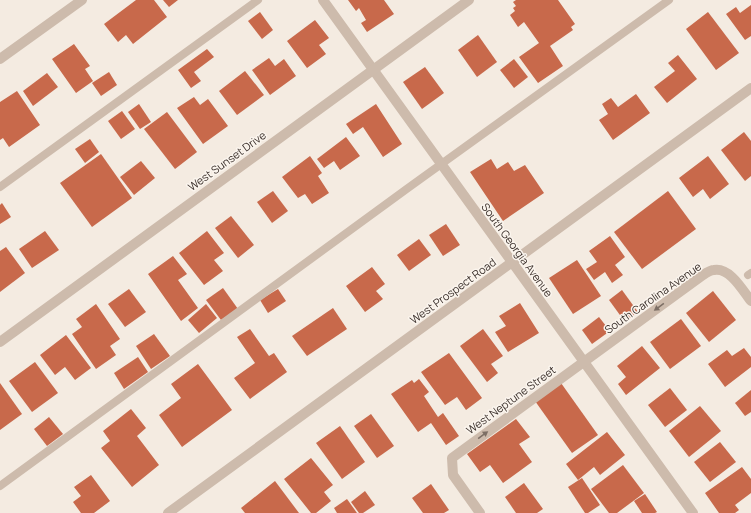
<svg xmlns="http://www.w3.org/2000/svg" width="751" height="513" font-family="Manrope,sans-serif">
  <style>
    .building { fill: #c8694b }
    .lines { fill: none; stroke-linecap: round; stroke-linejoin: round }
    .service { stroke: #cdbbac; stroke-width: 8 }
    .minor { stroke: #cdbbac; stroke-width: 10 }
    .oneway { fill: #7d6f65 }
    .labels { text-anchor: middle; stroke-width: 3; stroke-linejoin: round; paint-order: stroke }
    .street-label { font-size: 11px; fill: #3b302b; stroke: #fbf5ee }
  </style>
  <rect width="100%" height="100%" fill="#f4ebe1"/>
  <g class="building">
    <polygon points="136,0 154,0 167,17 133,44 126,35 118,42 104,24"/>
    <polygon points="163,0 178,0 169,7"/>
    <polygon points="348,0 384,0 394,14 367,32 361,23 366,20 359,8 356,11"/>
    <polygon points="516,0 558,0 575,24 571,27 573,30 550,46 563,66 538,83 519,57 539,43 524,22 518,27 510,15 515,11 513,8 516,6 513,2"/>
    <polygon points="751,5 751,36 745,40 726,14 736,7 740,13"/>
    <polygon points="260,12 273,30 262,39 248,21"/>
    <polygon points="708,12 739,53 716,70 686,29"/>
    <polygon points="315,20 329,38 319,45 326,54 307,68 287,41"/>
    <polygon points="478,35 497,62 477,77 458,50"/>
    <polygon points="74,44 90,66 85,69 93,81 76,93 52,59"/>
    <polygon points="207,49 214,57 194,72 201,81 191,88 178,70"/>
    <polygon points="678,55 697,79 667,103 654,87 675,71 668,63"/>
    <polygon points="269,58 275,66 284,59 296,76 270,95 252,70"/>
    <polygon points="514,59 528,77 514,88 500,70"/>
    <polygon points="425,67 444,93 422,109 403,82"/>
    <polygon points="245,71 264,95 237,115 219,91"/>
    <polygon points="109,72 117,85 101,96 92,83"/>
    <polygon points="47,73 58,87 33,106 23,91"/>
    <polygon points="17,91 40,125 9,147 3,138 0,140 0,102"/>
    <polygon points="636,94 650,113 613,140 599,120 608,114 602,104 611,98 618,107"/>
    <polygon points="194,97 200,105 208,99 228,126 203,144 177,108"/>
    <polygon points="139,104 151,122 140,129 128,112"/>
    <polygon points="376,104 402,144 383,157 363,127 353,134 346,124"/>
    <polygon points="122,111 135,129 121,139 108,121"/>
    <polygon points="167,112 197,152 175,169 144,129"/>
    <polygon points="744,132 751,141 751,176 745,181 721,150"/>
    <polygon points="346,137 360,156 340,170 334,161 324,168 317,159"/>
    <polygon points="90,139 99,152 85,163 75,149"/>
    <polygon points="101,154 132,198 92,227 60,183"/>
    <polygon points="310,156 322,173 318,176 329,193 312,204 305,194 298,198 282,177"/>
    <polygon points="708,156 729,184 710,199 703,189 693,197 679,178"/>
    <polygon points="491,159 497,169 508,162 514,171 525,165 544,193 503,221 470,172"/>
    <polygon points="141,161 155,178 134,195 120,177"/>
    <polygon points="273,191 288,211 272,223 257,202"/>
    <polygon points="668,191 696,229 642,269 614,232"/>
    <polygon points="2,203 11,217 0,224 0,205"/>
    <polygon points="231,216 254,245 238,258 215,228"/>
    <polygon points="446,224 460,245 443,256 429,235"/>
    <polygon points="45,231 59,250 32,268 19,249"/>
    <polygon points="207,231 224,253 214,260 223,271 204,285 179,253"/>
    <polygon points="610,236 625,257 615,265 623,275 612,283 605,272 594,280 586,269 597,262 589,251"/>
    <polygon points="419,239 431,255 409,271 397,255"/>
    <polygon points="6,247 25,273 0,292 0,251"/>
    <polygon points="173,256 187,274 178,280 198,308 181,321 148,274"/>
    <polygon points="577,260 601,296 573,314 549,278"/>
    <polygon points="372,267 385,284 376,291 383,299 365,312 346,286"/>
    <polygon points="223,288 238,309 221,320 206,300"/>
    <polygon points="129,289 146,312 125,327 108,304"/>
    <polygon points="278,289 286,301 268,313 260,300"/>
    <polygon points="622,290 638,312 625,322 609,300"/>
    <polygon points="713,291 736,320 709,342 686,313"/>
    <polygon points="520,303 539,333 508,352 495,332 506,326 499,316"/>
    <polygon points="96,304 120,339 110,346 116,355 96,369 72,334 82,327 76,319"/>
    <polygon points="206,304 217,318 199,333 188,320"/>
    <polygon points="333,308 347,329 307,356 292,336"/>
    <polygon points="599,317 610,331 592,344 582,330"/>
    <polygon points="681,319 701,346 670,369 650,342"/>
    <polygon points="250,329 269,356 274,353 287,372 250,399 234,378 255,363 237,337"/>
    <polygon points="483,329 503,356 491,364 498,373 487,382 460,346"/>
    <polygon points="154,334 170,356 151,369 136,346"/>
    <polygon points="66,335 91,368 75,380 65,367 55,375 40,355"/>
    <polygon points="642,346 660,368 626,395 618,384 626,377 617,366"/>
    <polygon points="744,348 751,357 751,367 725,387 708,364 727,350 732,356"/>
    <polygon points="449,353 482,398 466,410 457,397 445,405 421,372"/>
    <polygon points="138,357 148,372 124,389 114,373"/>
    <polygon points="35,362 58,393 32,412 9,381"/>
    <polygon points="198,364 232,410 182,447 159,415 181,398 171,384"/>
    <polygon points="419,379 429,392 424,396 438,417 443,413 459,436 446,445 431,423 418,432 391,394 412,380 414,383"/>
    <polygon points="0,383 22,414 0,430"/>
    <polygon points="561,383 598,435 572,453 535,401"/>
    <polygon points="670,388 687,410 665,427 648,405"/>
    <polygon points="751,390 751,412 745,416 735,403"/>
    <polygon points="700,406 721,431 689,457 669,431"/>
    <polygon points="131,409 146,428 137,436 159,465 132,487 101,448 110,441 103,431"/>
    <polygon points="371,414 394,446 377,458 354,426"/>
    <polygon points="49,417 63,434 47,446 34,429"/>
    <polygon points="516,419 530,437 519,444 532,462 503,483 490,465 480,472 467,454"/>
    <polygon points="340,426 365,462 342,479 316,443"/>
    <polygon points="607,432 625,455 600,475 594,467 578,480 566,464"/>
    <polygon points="720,442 736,462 710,482 694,462"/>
    <polygon points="311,458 333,485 324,492 331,501 316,513 311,513 284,479"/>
    <polygon points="623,465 644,493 617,513 609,513 591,489"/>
    <polygon points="742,467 751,479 751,493 735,505 739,510 735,513 719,513 705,493"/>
    <polygon points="91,475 110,501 94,513 81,513 73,502 81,496 74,487"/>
    <polygon points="582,478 600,505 588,513 585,513 568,487"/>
    <polygon points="275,481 299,513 245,513 241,508"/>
    <polygon points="524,483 543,509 537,513 516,513 505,497"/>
    <polygon points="431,484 449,510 444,513 423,513 412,498"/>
    <polygon points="365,491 375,505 363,513 359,513 351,502"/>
    <polygon points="645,494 657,512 655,513 642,513 634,501"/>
    <polygon points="347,499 357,513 337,513 334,508"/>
  </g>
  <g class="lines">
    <g class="service">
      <polyline points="0,187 258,0"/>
      <polyline points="748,275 751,273"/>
      <polyline points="0,486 408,188 669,0"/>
    </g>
    <g class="minor">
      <polyline points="323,0 693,513"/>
      <polyline points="0,59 82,0"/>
      <polyline points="0,342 469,0"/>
      <polyline points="168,513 751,88"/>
      <path d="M480 513 453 475 452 458 703 275C706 273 711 270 714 270 730 267 743 291 751 301"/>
    </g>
  </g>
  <defs><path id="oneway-solid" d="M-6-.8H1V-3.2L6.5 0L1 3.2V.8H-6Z"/></defs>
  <g class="oneway">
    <use href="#oneway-solid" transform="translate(659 307) rotate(144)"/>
    <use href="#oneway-solid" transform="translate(483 435) rotate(-36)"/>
  </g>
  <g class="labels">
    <g class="street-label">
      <text transform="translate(227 161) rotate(-36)" y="4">West Sunset Drive</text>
      <text transform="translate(517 250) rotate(54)" y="4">South Georgia Avenue</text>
      <text transform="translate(453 291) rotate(-36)" y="4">West Prospect Road</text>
      <text transform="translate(653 298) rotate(-35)" y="4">South Carolina Avenue</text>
      <text transform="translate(511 400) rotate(-36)" y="4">West Neptune Street</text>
    </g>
  </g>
</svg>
